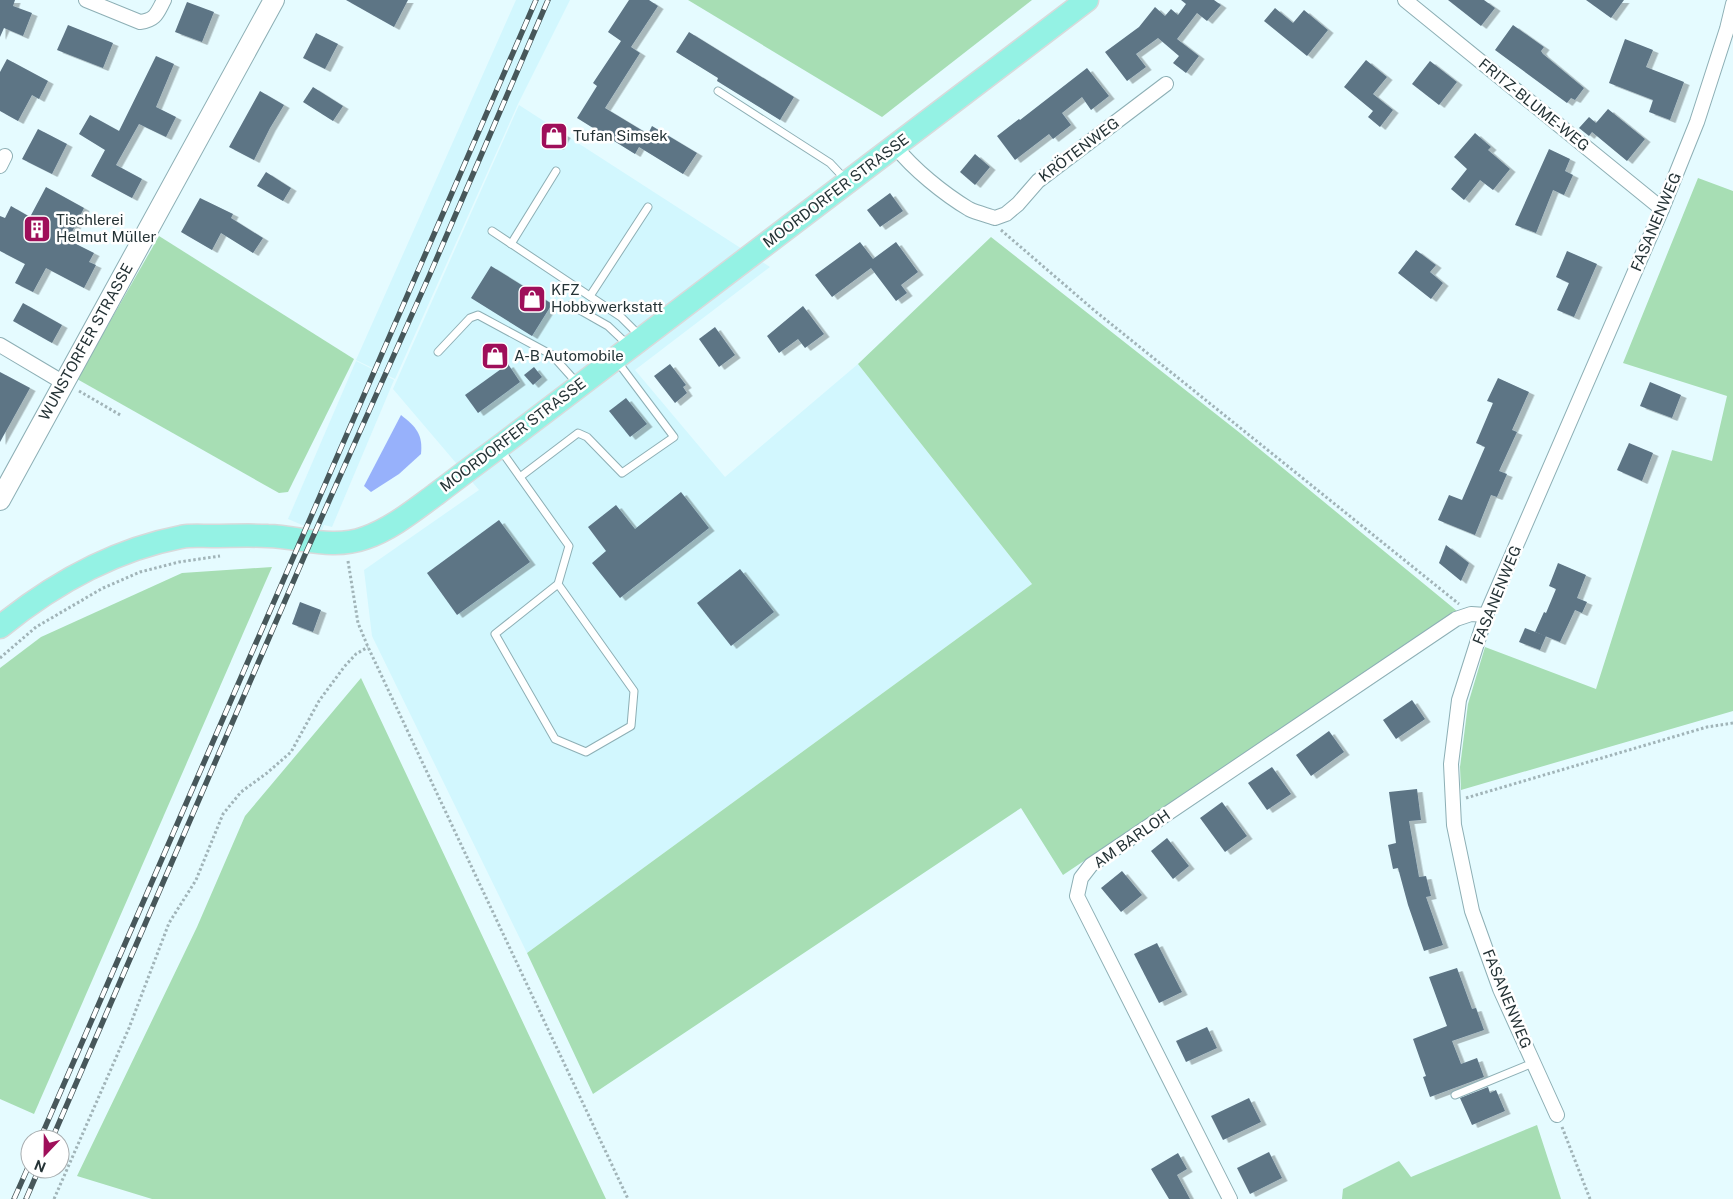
<svg xmlns="http://www.w3.org/2000/svg" width="1733" height="1199" font-family="'Public Sans',sans-serif">
  <style>
    .built { fill: #d2f7fe }
    .green { fill: #a7deb4 }
    .water { fill: #97b1fb }
    .building { fill: #5d7485; filter: url(#shadow) }
    .lines { fill: none; stroke-linecap: round; stroke-linejoin: round }
    .lane-casing { stroke: #8dafb5; stroke-width: 9 }
    .street-casing { stroke: #8dafb5; stroke-width: 16 }
    .secondary-casing { stroke: #8dafb5; stroke-width: 22 }
    .primary-casing { stroke: #d8dadb; stroke-width: 25 }
    .path { stroke: #a1b4b8; stroke-width: 3; stroke-dasharray: 2.5 2.5; stroke-linecap: butt }
    .lane { stroke: #fff; stroke-width: 7 }
    .street { stroke: #fff; stroke-width: 14 }
    .secondary { stroke: #fff; stroke-width: 20 }
    .primary { stroke: #94f2e4; stroke-width: 22 }
    .rail-casing { stroke: #47575a; stroke-width: 5.5 }
    .rail { stroke: #fff; stroke-width: 4; stroke-dasharray: 11; stroke-linecap: butt }
    .labels { text-anchor: middle; stroke-width: 5; stroke-linejoin: round; paint-order: stroke }
    .street-label { font-size: 15px; fill: #253336; stroke: #fff }
    .poi-label { font-size: 15px; fill: #253336; stroke: #fff; text-anchor: start }
  </style>
  <defs>
    <filter id="shadow"><feDropShadow dx="5.5" dy="3" stdDeviation="0" flood-color="#0004"/></filter>
  </defs>
  <rect width="100%" height="100%" fill="#e5fbff"/>
  <g class="built">
    <polygon points="516,0 570,0 518,104 395,379 356,360"/>
    <polygon points="519,105 770,267 635,370 725,477 858,364 1032,584 527,953 372,636 364,570 479,490 393,389"/>
    <polygon points="356,361 394,380 332,527 324,525 321,533 288,519"/>
  </g>
  <g class="green">
    <polygon points="688,0 1032,0 882,117"/>
    <polygon points="1698,178 1733,191 1733,711 1461,790 1460,767 1468,704 1485,647 1596,689 1672,450 1712,461 1727,396 1623,363"/>
    <polygon points="159,236 354,359 288,492 279,493 77,379"/>
    <polygon points="991,237 1240,433 1457,611 1063,875 1021,808 593,1094 527,953 1032,584 858,364"/>
    <polygon points="272,567 34,1114 0,1099 0,668 41,637 182,573"/>
    <polygon points="361,678 606,1199 152,1199 77,1176 197,927 245,816"/>
    <polygon points="1537,1125 1561,1199 1342,1199 1343,1189 1399,1161 1411,1177"/>
  </g>
  <path class="water" d="M401 415C416 427 423 434 421 454L399 474 371 492 364 486Z"/>
  <g class="building">
    <polygon points="0,0 15,0 13,6 32,13 23,36 4,28 0,37"/>
    <polygon points="346,0 408,0 394,27"/>
    <polygon points="629,0 649,0 658,6 631,47 640,53 605,108 648,134 652,126 697,153 683,174 639,147 635,154 577,118 597,86 593,83 621,41 608,32"/>
    <polygon points="1181,0 1214,0 1221,5 1207,21 1197,13 1177,39 1199,56 1186,73 1173,63 1179,56 1158,38 1136,54 1146,67 1127,81 1105,52 1139,27 1155,7 1165,16 1171,9 1178,15 1186,4"/>
    <polygon points="1448,0 1484,0 1495,8 1481,26"/>
    <polygon points="1586,0 1624,0 1611,18"/>
    <polygon points="187,2 214,12 202,42 175,32"/>
    <polygon points="1275,8 1293,23 1304,10 1328,30 1307,56 1264,21"/>
    <polygon points="68,25 113,43 103,68 57,50"/>
    <polygon points="1513,25 1544,47 1541,51 1543,54 1584,88 1575,100 1571,98 1567,103 1495,50"/>
    <polygon points="689,32 794,97 780,120 717,81 718,78 676,52"/>
    <polygon points="316,33 338,44 325,69 303,58"/>
    <polygon points="1625,39 1653,50 1646,67 1684,82 1670,120 1649,112 1653,100 1609,83"/>
    <polygon points="156,56 174,64 156,107 176,117 166,137 139,124 116,165 142,179 132,198 91,176 105,150 79,134 90,115 119,131"/>
    <polygon points="7,59 48,81 39,99 32,95 18,121 0,111 0,72"/>
    <polygon points="1366,60 1387,77 1373,94 1393,110 1380,127 1368,117 1373,111 1344,87"/>
    <polygon points="1430,61 1457,82 1439,105 1412,84"/>
    <polygon points="1087,68 1109,96 1091,110 1082,97 1062,113 1071,125 1053,139 1049,134 1015,160 997,136 1019,119 1020,120"/>
    <polygon points="313,87 343,106 333,121 303,102"/>
    <polygon points="260,91 284,105 270,128 254,160 229,147"/>
    <polygon points="1608,109 1645,139 1627,161 1592,132 1589,136 1579,128 1589,117 1596,123"/>
    <polygon points="551,126 565,135 558,147 543,138"/>
    <polygon points="38,129 67,144 52,174 22,159"/>
    <polygon points="1475,133 1491,147 1488,150 1510,169 1493,190 1480,180 1464,200 1451,189 1467,169 1454,157"/>
    <polygon points="1549,149 1570,159 1565,171 1573,175 1564,195 1553,190 1536,233 1515,225"/>
    <polygon points="975,154 990,167 975,185 960,172"/>
    <polygon points="266,172 291,188 283,201 257,186"/>
    <polygon points="46,187 84,208 68,240 94,253 89,262 96,265 84,288 46,268 33,292 15,283 25,264 0,251 0,216 5,218 11,206 30,217"/>
    <polygon points="890,193 903,211 880,227 867,210"/>
    <polygon points="200,198 233,214 231,218 263,238 253,253 221,233 212,250 181,232"/>
    <polygon points="860,242 873,259 896,242 918,272 901,285 907,293 896,301 871,268 832,297 815,275"/>
    <polygon points="1416,250 1436,265 1430,272 1443,283 1431,299 1398,273"/>
    <polygon points="1567,251 1597,264 1574,317 1557,310 1569,283 1556,277"/>
    <polygon points="491,266 552,304 532,336 471,298"/>
    <polygon points="23,303 62,325 52,343 13,321"/>
    <polygon points="803,306 824,334 805,348 798,339 779,353 767,336"/>
    <polygon points="715,327 735,355 719,367 699,339"/>
    <polygon points="508,364 520,382 478,413 465,395"/>
    <polygon points="670,364 686,385 683,387 687,393 675,403 654,376"/>
    <polygon points="534,367 542,377 533,385 524,375"/>
    <polygon points="0,372 30,388 0,442"/>
    <polygon points="1498,378 1529,392 1512,430 1517,432 1499,471 1507,474 1497,497 1491,495 1475,535 1438,520 1449,495 1462,500 1485,447 1476,443 1493,403 1487,401"/>
    <polygon points="1650,382 1681,395 1672,418 1640,406"/>
    <polygon points="626,398 647,424 630,437 609,411"/>
    <polygon points="1629,443 1653,453 1642,481 1617,470"/>
    <polygon points="681,492 709,528 620,598 592,563 606,551 588,527 616,505 635,529"/>
    <polygon points="499,520 530,562 457,615 427,573"/>
    <polygon points="1446,545 1469,563 1461,581 1439,563"/>
    <polygon points="1558,563 1586,575 1577,598 1587,602 1582,613 1575,610 1560,642 1535,632 1544,612 1546,613 1556,589 1549,586"/>
    <polygon points="740,569 774,612 731,646 697,603"/>
    <polygon points="300,602 321,610 313,632 292,624"/>
    <polygon points="1525,628 1546,636 1540,650 1519,642"/>
    <polygon points="1412,700 1425,719 1396,739 1383,720"/>
    <polygon points="1329,731 1344,752 1311,776 1296,755"/>
    <polygon points="1272,767 1291,794 1267,810 1248,783"/>
    <polygon points="1417,789 1421,820 1409,821 1419,877 1426,876 1431,896 1426,897 1443,945 1424,951 1408,905 1398,868 1393,869 1388,845 1396,843 1389,792"/>
    <polygon points="1222,802 1247,836 1225,852 1200,818"/>
    <polygon points="1167,838 1189,866 1173,879 1151,851"/>
    <polygon points="1122,871 1142,895 1121,912 1101,888"/>
    <polygon points="1157,943 1182,992 1159,1003 1134,954"/>
    <polygon points="1457,968 1472,1009 1476,1008 1484,1030 1452,1041 1461,1064 1477,1058 1484,1077 1430,1097 1423,1077 1426,1076 1413,1039 1447,1026 1429,977"/>
    <polygon points="1207,1027 1217,1048 1186,1062 1176,1041"/>
    <polygon points="1488,1087 1490,1093 1496,1090 1505,1111 1472,1125 1460,1098"/>
    <polygon points="1249,1098 1261,1122 1223,1140 1211,1116"/>
    <polygon points="1269,1152 1282,1178 1250,1194 1237,1168"/>
    <polygon points="1178,1153 1187,1169 1177,1175 1190,1199 1169,1199 1151,1169"/>
  </g>
  <g class="lines">
    <g class="lane-casing">
      <g id="lane">
        <polyline points="718,91 830,163 846,180"/>
        <polyline points="492,231 621,317 640,336"/>
        <polyline points="511,244 556,171"/>
        <polyline points="590,296 648,207"/>
        <polyline points="571,305 608,326 628,345"/>
        <polyline points="438,352 470,318 478,315 552,355 577,383"/>
        <polyline points="500,449 569,546 558,584 495,634 555,739 586,752 631,726 634,691 558,584"/>
        <polyline points="520,477 578,433 587,437 622,473 674,437 617,361"/>
        <polyline points="1455,1095 1533,1063"/>
      </g>
    </g>
    <g class="street-casing">
      <g id="street">
        <path d="M86 0 140 22C156 20 157 13 164 0"/>
        <polyline points="1405,0 1662,209"/>
        <path d="M895 146C913 169 944 194 969 209 977 213 987 215 995 218L1006 214 1018 204 1038 181 1166 84"/>
        <polyline points="0,166 5,156"/>
        <polyline points="0,345 64,383"/>
        <polyline points="1557,1115 1500,989 1472,911 1454,825 1451,764 1459,700 1486,615 1662,209 1697,122 1727,29 1733,4"/>
        <polyline points="1230,1199 1077,896 1081,878 1091,865 1456,619 1471,614 1486,615"/>
      </g>
    </g>
    <g class="secondary-casing">
      <polyline id="secondary" points="0,500 274,0"/>
    </g>
    <g class="primary-casing">
      <path id="primary" d="M0 627C53 584 113 550 181 537 190 535 201 536 211 536 230 536 249 535 268 536 301 537 332 550 365 538 391 529 413 511 435 495 456 479 477 463 499 447L1087 0"/>
    </g>
    <g class="path">
      <polyline points="1001,230 1095,311 1459,604"/>
      <polyline points="79,391 122,416"/>
      <polyline points="348,561 358,623 368,647 628,1199"/>
      <polyline points="0,658 36,627 103,588 140,572 179,562 220,556"/>
      <polyline points="1466,798 1707,727 1733,723"/>
      <polyline points="1562,1127 1590,1199"/>
      <polyline points="54,1199 129,1028 169,923 196,880 223,814 241,792 267,773 291,752 319,701 344,667 356,654 368,647"/>
    </g>
    <use href="#lane" class="lane"/>
    <use href="#street" class="street"/>
    <use href="#secondary" class="secondary"/>
    <use href="#primary" class="primary"/>
    <g class="rail-casing">
      <g id="rail">
        <polyline points="40,1139 536,0"/>
        <polyline points="52,1139 304,557 430,274 548,0"/>
        <polyline points="14,1199 30,1163"/>
        <polyline points="26,1199 39,1169"/>
      </g>
    </g>
    <use href="#rail" class="rail"/>
  </g>
  <defs>
    <g id="shop-square" transform="scale(1.4375)"><rect x="-9" y="-9" width="18" height="18" rx="4" fill="#9f0f5a" stroke="#fff"/><path d="M-5-2.5h2.3a2.7 3.5 0 0 1 5.4 0H5L5.5 6h-11ZM-1.5-2.5h3a1.5 2.3 0 0 0-3 0Z" fill="#fff"/></g>
    <g id="building-square" transform="scale(1.4375)"><rect x="-9" y="-9" width="18" height="18" rx="4" fill="#9f0f5a" stroke="#fff"/><path d="M-4-6H4V6H1V3H-1V6H-4ZM-2.5-4.3h1.7v1.8h-1.7ZM.8-4.3h1.7v1.8H.8ZM-2.5-1h1.7V.8h-1.7ZM.8-1h1.7V.8H.8Z" fill="#fff"/></g>
  </defs>
  <g fill-rule="evenodd">
    <use href="#shop-square" x="554" y="136"/>
    <use href="#building-square" x="37" y="229"/>
    <use href="#shop-square" x="532" y="299"/>
    <use href="#shop-square" x="495" y="356"/>
  </g>
  <g class="labels">
    <g class="street-label">
      <text transform="translate(1534 105) rotate(39)" y="5">FRITZ-BLUME-WEG</text>
      <text transform="translate(1079 150) rotate(-37)" y="5">KRÖTENWEG</text>
      <text transform="translate(836 191) rotate(-37)" y="5">MOORDORFER STRASSE</text>
      <text transform="translate(1656 222) rotate(-67)" y="5">FASANENWEG</text>
      <text transform="translate(86 342) rotate(-61)" y="5">WUNSTORFER STRASSE</text>
      <text transform="translate(513 435) rotate(-37)" y="5">MOORDORFER STRASSE</text>
      <text transform="translate(1497 595) rotate(-68)" y="5">FASANENWEG</text>
      <text transform="translate(1132 839) rotate(-35)" y="5">AM BARLOH</text>
      <text transform="translate(1507 999) rotate(68)" y="5">FASANENWEG</text>
    </g>
    <g class="poi-label">
      <text x="573" y="141">Tufan Simsek</text>
      <text x="56" y="225">Tischlerei<tspan x="56" dy="17">Helmut Müller</tspan></text>
      <text x="551" y="295">KFZ<tspan x="551" dy="17">Hobbywerkstatt</tspan></text>
      <text x="514" y="361">A-B Automobile</text>
    </g>
  </g>
  <g transform="translate(45 1154) rotate(202)"><circle r="24" fill="#ffffff" stroke="#a8adaf"/>
  <path d="M0-4L9 19L0 12L-9 19Z" fill="#9f0f5a"/>
  <text y="-8" font-size="14" font-weight="bold" text-anchor="middle" fill="#253336">N</text>
  </g>
</svg>
